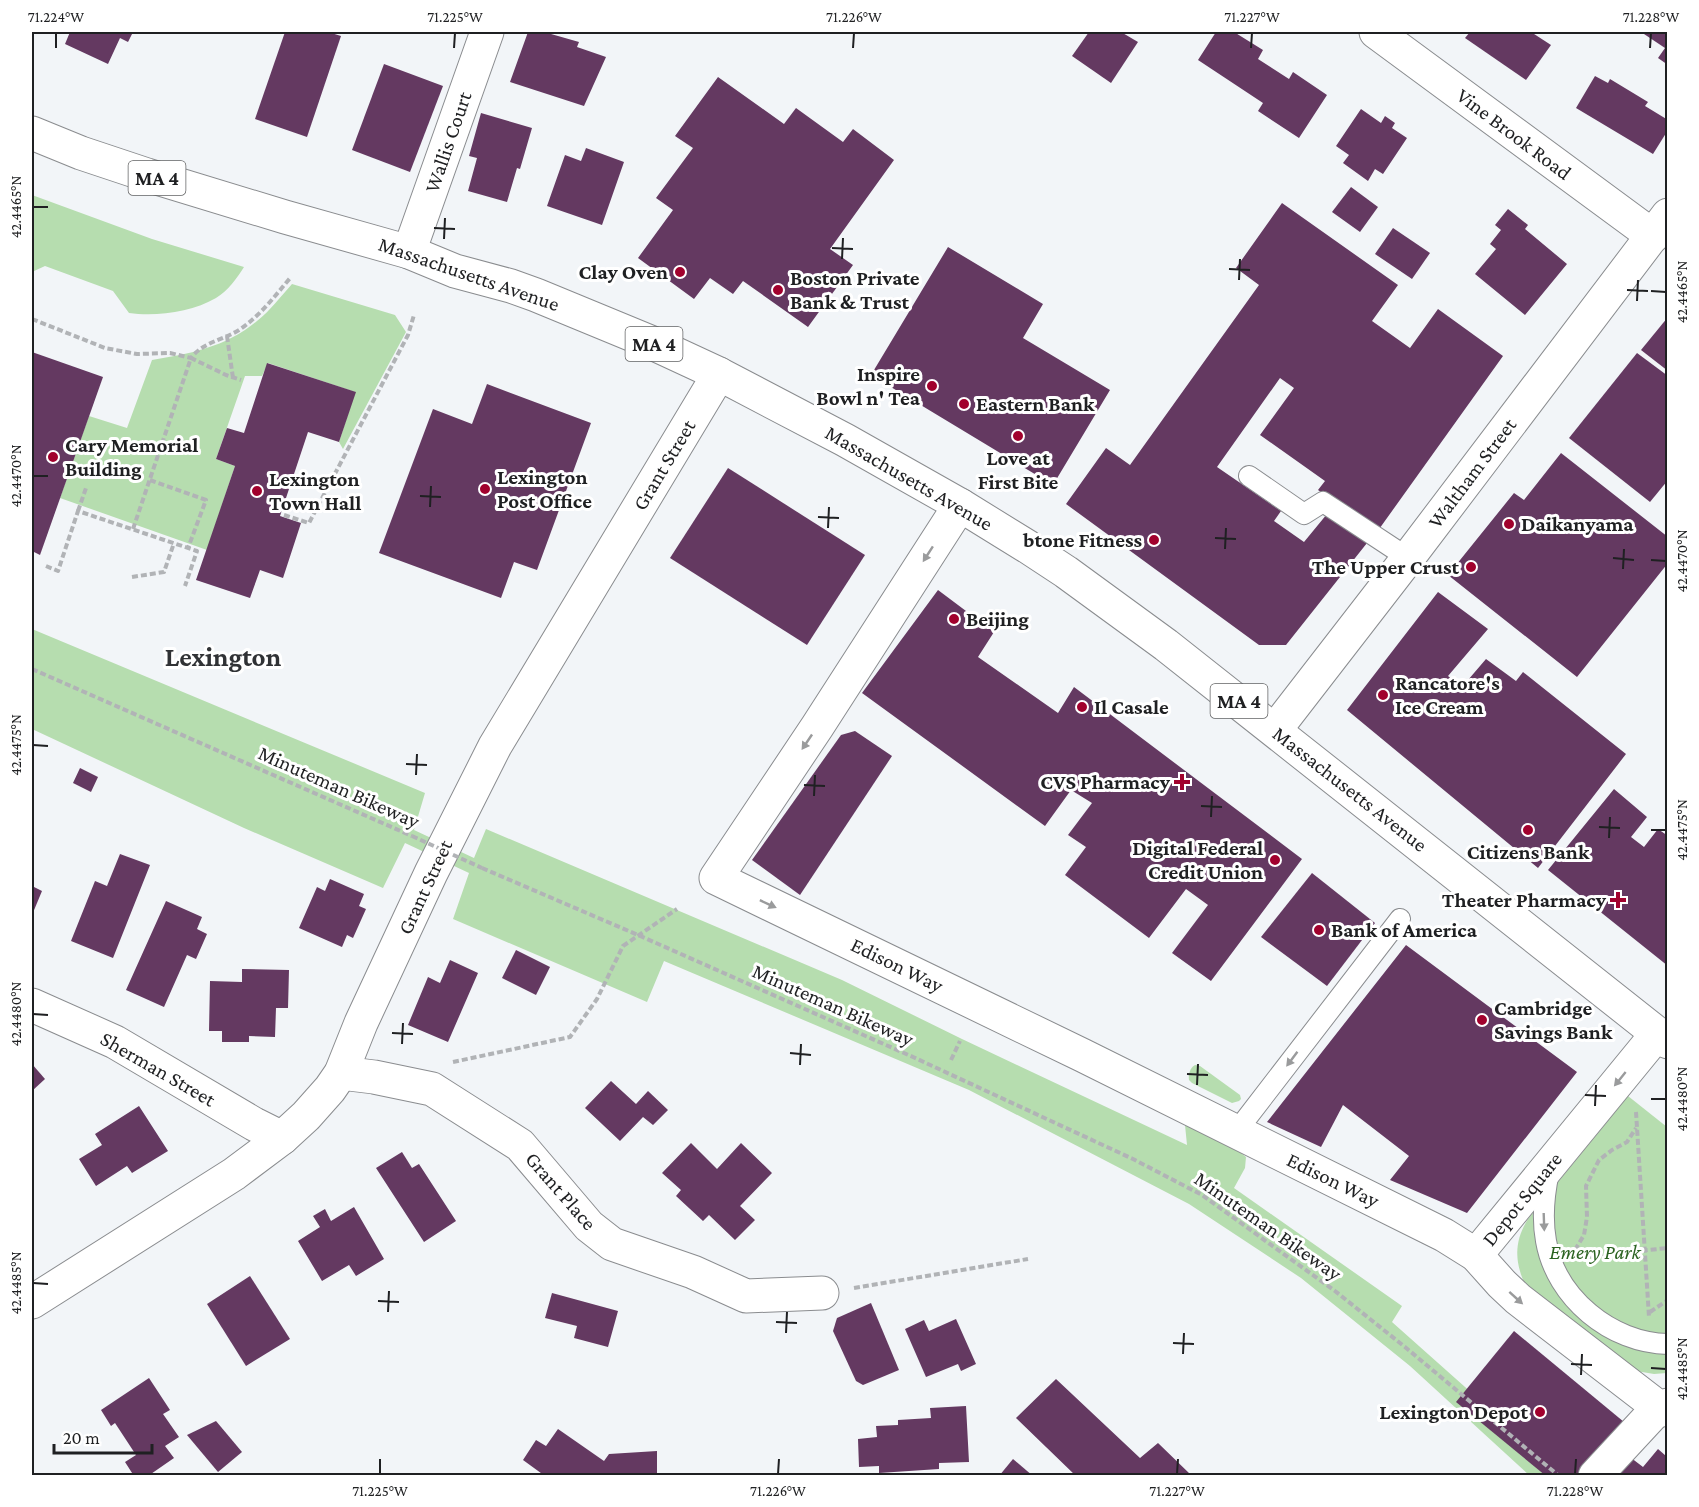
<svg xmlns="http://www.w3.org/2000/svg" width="1699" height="1507" font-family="'Crimson Pro',serif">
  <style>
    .green { fill: #b6ddaf }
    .building { fill: #643961 }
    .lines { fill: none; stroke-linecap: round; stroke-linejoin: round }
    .lane-casing { stroke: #8a8c8f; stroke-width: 22 }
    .street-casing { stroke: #8a8c8f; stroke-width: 35 }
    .secondary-casing { stroke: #8a8c8f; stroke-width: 35 }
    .primary-casing { stroke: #8a8c8f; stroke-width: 35 }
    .path { stroke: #b1b3b6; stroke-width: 4; stroke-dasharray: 6 3; stroke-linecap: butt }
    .lane { stroke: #fff; stroke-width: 20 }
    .street { stroke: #fff; stroke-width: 33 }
    .secondary { stroke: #fff; stroke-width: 33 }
    .primary { stroke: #fff; stroke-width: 33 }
    .path-bridge { stroke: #b1b3b6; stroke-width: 4; stroke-dasharray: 6 3; stroke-linecap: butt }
    .oneway { fill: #9a9b9c }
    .ticks { fill: none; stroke: #1f2022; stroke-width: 2 }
    .poi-dot { fill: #a1012d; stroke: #fff; stroke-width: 2 }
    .labels { text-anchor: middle; stroke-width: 6; stroke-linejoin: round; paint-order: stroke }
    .shield { fill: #fff; stroke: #626364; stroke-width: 1.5 }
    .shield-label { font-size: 20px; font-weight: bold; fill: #1f2022 }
    .street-label { font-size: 21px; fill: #1f2022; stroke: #fff }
    .poi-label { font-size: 21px; font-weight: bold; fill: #1f2022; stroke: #fff; text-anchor: start }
    .park-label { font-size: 21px; font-style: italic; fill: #2b6321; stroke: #fff }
    .district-label { font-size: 27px; font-weight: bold; fill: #303235; stroke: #fff }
    .neatline { fill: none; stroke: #1f2022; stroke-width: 2 }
    .ticks-label { font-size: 15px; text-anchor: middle; fill: #1f2022 }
  </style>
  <rect width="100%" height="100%" fill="#f2f5f8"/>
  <g class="green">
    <path d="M32 195 152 239 244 267C237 278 228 291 216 298 192 312 156 317 129 313L113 291 45 266 32 272Z"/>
    <path d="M292 284 395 315 406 332 343 449 339 442 355 392 268 363 262 376H245L216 459 235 466 207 550 60 498 89 416 127 428 152 360C190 354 226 347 257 321 270 311 281 296 292 284Z"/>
    <polygon points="32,629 425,793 414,830 474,858 486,829 842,980 962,1039 1187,1145 1185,1125 1241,1153 1246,1157 1245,1168 1234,1188 1402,1306 1392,1322 1564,1475 1529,1475 1410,1366 1301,1278 1189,1204 969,1090 664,961 647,1002 453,919 469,873 405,843 383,888 244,828 32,729"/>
    <path d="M1195 1065 1200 1066 1240 1095 1241 1099 1239 1101 1232 1103 1192 1083 1189 1080C1188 1074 1190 1068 1195 1065Z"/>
    <path d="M1628 1096 1667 1127V1373L1654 1374 1636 1371 1526 1287C1515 1263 1513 1243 1528 1219Z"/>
  </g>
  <g class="building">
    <polygon points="70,32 133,32 128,42 120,38 108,64 65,44"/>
    <polygon points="285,32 328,32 341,36 307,137 255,119"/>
    <polygon points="528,32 544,32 579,42 577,47 606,57 584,106 510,82"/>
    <polygon points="1089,32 1121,32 1138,42 1111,83 1072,56"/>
    <polygon points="1216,32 1234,32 1263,50 1258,59 1289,79 1293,72 1327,95 1299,138 1258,111 1263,103 1198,60"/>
    <polygon points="1470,32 1531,32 1551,45 1526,80 1465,38"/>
    <polygon points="1641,32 1668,32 1668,65 1658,58 1665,48"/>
    <polygon points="384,64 443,86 410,172 352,150"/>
    <polygon points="1595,76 1608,83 1610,79 1648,102 1645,106 1668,120 1668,130 1653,154 1576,108"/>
    <polygon points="718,77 784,124 796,108 843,142 853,129 894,160 830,249 853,265 808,327 743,281 733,294 710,278 694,299 638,258 673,210 656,198 693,148 675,136"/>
    <polygon points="1361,109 1381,123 1385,116 1395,123 1392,128 1407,138 1383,174 1375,169 1368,181 1343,163 1349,155 1336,146"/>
    <polygon points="481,113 532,128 520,169 517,168 507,202 468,191 477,158 469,156"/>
    <polygon points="586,148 624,162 602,225 547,206 565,155 581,161"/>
    <polygon points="1351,187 1378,207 1360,232 1332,212"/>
    <polygon points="1282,203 1398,285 1372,321 1410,348 1438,309 1503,356 1377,532 1318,490 1325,481 1260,435 1294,388 1280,378 1217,467 1281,511 1274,521 1304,542 1327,514 1367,543 1286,645 1259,645 1066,504 1106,448 1130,465 1259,285 1236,268"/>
    <polygon points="1508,209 1528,225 1525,229 1567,264 1525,315 1475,274 1496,249 1490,244 1501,230 1495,225"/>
    <polygon points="1393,228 1430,253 1412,279 1375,254"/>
    <polygon points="948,247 1043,304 1023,338 1110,390 1053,485 871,375"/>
    <polygon points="1668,317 1668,371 1641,350"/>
    <polygon points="32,352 103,377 40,555 32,551"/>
    <polygon points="1637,353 1668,376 1668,480 1650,502 1569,438"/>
    <polygon points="267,363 356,392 339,442 308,432 280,516 301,523 283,578 260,570 250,598 196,580 235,466 216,459 227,428 244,433"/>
    <polygon points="487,384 591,423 537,570 514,562 501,598 379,553 433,409 472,424"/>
    <polygon points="1561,453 1668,537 1668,563 1577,677 1448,575 1514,493 1524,500"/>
    <polygon points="728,468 865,555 807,645 670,558"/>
    <polygon points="938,590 994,632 978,657 1058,713 1074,687 1302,859 1211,981 1172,953 1208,905 1186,889 1149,938 1065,875 1086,847 1068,835 1092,803 1071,790 1045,826 862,693"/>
    <polygon points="1438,592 1488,629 1448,676 1462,687 1486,659 1516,681 1523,672 1626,754 1538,868 1347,710"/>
    <polygon points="855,731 892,756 800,895 752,860 841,735"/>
    <polygon points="80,768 98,777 91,792 73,783"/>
    <polygon points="1614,789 1647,817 1631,837 1644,847 1658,829 1668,836 1668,966 1548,870"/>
    <polygon points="120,854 150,865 113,958 71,941 95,881 107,886"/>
    <polygon points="1312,873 1375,923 1327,986 1261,937"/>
    <polygon points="330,879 364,894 359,906 366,909 353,938 347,935 342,947 299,928 317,887 325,891"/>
    <polygon points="32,886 42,891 32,915"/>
    <polygon points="166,901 202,917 197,929 207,934 196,959 187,955 164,1007 126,990"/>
    <polygon points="1406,945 1577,1072 1467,1213 1390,1180 1409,1156 1343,1105 1321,1147 1267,1122"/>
    <polygon points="516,950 550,967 536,995 502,978"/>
    <polygon points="450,960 478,973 448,1042 408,1025 428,977 440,983"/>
    <polygon points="242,969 289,970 288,1008 276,1008 275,1037 249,1036 249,1042 222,1042 222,1031 209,1031 210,981 242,982"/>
    <polygon points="32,1064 45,1079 32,1091"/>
    <polygon points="611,1081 636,1104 648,1091 668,1110 653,1125 643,1117 620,1141 585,1108"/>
    <polygon points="139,1106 168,1151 132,1173 127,1166 96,1186 79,1159 102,1145 95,1134"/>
    <polygon points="691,1143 717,1169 741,1143 772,1173 740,1206 755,1220 735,1240 709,1215 703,1221 676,1196 681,1190 662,1173"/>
    <polygon points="402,1152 412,1168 419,1164 456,1221 424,1242 376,1168"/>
    <polygon points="354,1207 384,1259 356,1276 349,1265 322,1281 298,1241 320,1227 313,1216 325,1209 331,1221"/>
    <polygon points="250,1276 290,1339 246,1366 207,1304"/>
    <polygon points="552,1293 618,1311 608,1347 574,1338 577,1326 545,1318"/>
    <polygon points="871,1303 899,1370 863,1385 856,1381 833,1331 837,1318"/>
    <polygon points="956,1319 976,1364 961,1371 958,1364 926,1377 905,1329 924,1320 929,1331"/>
    <polygon points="1514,1331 1624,1422 1580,1476 1546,1476 1456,1402"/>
    <polygon points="149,1378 170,1410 163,1414 179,1437 165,1446 174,1458 148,1476 134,1476 125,1462 136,1455 115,1423 111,1426 101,1410"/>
    <polygon points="1056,1379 1140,1458 1158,1443 1190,1474 1188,1476 1076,1476 1016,1418"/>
    <polygon points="966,1406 969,1462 939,1463 939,1469 879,1473 879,1466 859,1467 858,1439 877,1437 876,1426 898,1425 898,1420 931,1418 930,1408"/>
    <polygon points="216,1421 242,1452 218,1472 187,1435"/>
    <polygon points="558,1429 604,1461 609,1454 657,1451 657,1476 545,1476 523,1460 536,1440 546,1446"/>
    <polygon points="1658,1449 1666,1456 1668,1455 1668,1476 1610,1476 1626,1454 1643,1467"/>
    <polygon points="1013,1459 1033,1476 999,1476"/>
  </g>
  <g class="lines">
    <g class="lane-casing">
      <g id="lane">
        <polyline points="1249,476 1304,514 1323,502 1408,558"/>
        <polyline points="1236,1132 1400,919"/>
        <path d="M1549 1172C1544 1195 1542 1219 1546 1241 1556 1298 1611 1343 1668 1344"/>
      </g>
    </g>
    <g class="street-casing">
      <g id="street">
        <polyline points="1376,32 1653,236"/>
        <polyline points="409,252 487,32"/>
        <polyline points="960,505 817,727 716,878 1082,1055 1444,1235 1476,1255 1502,1284 1518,1299 1662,1410 1668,1405"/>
        <polyline points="32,1005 115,1042 254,1124 282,1138"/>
        <polyline points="341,1073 374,1077 432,1089 520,1145 589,1226 612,1244 693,1272 746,1296 822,1293"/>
        <polyline points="1476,1255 1657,1034"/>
        <polyline points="1595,1476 1659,1407"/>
      </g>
    </g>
    <g class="secondary-casing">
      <polyline id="secondary" points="32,1302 234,1174 282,1138 306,1116 330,1089 341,1073 361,1023 431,873 495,746 719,374"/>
    </g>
    <g class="primary-casing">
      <g id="primary">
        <polyline points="32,133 81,153 147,175 285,217 409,252 455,271 511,286 536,295 650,342 719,374 845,440 960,505 1028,547 1066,572 1166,645 1668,1042"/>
        <polyline points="1275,730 1408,558 1668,215"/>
      </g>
    </g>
    <g class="path">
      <path d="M32 319 105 348 137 354 170 353 191 358C203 342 223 340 239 330 261 315 274 297 291 277"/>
      <polyline points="227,336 233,378"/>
      <polyline points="150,480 206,500 188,548"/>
      <polyline points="78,511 86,488"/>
      <polyline points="284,515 309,523 408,335 414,315"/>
      <polyline points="133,529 191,358 226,375 241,380"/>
      <polyline points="46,566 58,571 78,511 197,551 185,586"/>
      <polyline points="132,577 164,572 174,543"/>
      <polyline points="32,669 412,836"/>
      <polyline points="482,868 638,935 913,1057 1133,1159 1202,1195 1335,1291 1405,1347 1559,1476"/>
      <polyline points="951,1060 960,1041"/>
      <polyline points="453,1062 570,1037 597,999 623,946 677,909"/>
      <polyline points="1636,1112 1649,1317"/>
      <polyline points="1575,1250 1584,1235 1587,1217 1586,1186 1599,1160 1612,1150 1627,1142 1636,1128"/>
      <polyline points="1579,1257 1668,1248"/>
      <polyline points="854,1288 1028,1259"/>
      <polyline points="1650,1312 1668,1300"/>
    </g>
    <use href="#lane" class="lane"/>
    <use href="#street" class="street"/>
    <use href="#secondary" class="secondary"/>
    <use href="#primary" class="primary"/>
    <polyline class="path-bridge" points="412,836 482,868"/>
  </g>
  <defs><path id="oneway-solid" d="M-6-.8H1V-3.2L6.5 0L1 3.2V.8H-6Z" transform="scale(1.5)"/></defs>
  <g class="oneway">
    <use href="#oneway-solid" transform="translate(928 554) rotate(123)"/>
    <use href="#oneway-solid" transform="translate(807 742) rotate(124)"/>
    <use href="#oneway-solid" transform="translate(768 904) rotate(25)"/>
    <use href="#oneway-solid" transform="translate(1292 1059) rotate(127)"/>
    <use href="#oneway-solid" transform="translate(1620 1079) rotate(129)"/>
    <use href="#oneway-solid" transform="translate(1544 1222) rotate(88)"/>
    <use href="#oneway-solid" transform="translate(1516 1298) rotate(42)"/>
  </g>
  <path class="ticks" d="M56 48V33M454 48 455 33M853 48 854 33M1251 48 1252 33M1650 48 1651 33M33 207H48M434 228 455 229M444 239 445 218M832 248 853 249M842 259 843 238M1229 269 1250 270M1239 280 1240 259M1627 290 1648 291M1651 291 1666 292M1637 301 1638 280M33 476H48M420 496 441 497M430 507 431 486M818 517 839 518M828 528 829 507M1215 538 1236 539M1225 549 1226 528M1613 558 1634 560M1651 560 1666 561M1623 569 1624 549M33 745 48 746M406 764 427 765M416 775 417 754M804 785 825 786M814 796 815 775M1201 806 1222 807M1211 817 1212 796M1599 827 1620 828M1651 830H1666M1609 838 1610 817M33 1014 48 1015M392 1033 413 1034M402 1044 403 1023M790 1053 811 1055M800 1065 801 1044M1187 1074 1208 1075M1197 1085 1198 1064M1585 1095 1606 1096M1651 1099H1666M1595 1106 1596 1085M33 1283 48 1284M378 1301 399 1302M388 1312 389 1291M776 1322 797 1323M786 1333 787 1312M1173 1343 1194 1344M1183 1354 1184 1333M1571 1364 1592 1365M1651 1368 1666 1369M1581 1375 1582 1354M380 1474V1459M778 1474 779 1459M1177 1474 1178 1459M1575 1474 1576 1459"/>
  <g class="poi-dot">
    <circle cx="680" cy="272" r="6"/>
    <circle cx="778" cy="290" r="6"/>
    <circle cx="932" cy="386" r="6"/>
    <circle cx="964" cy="404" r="6"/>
    <circle cx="1018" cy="436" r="6"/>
    <circle cx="53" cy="457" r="6"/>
    <circle cx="485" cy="489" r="6"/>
    <circle cx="257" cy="491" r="6"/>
    <circle cx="1509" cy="524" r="6"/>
    <circle cx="1154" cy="540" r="6"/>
    <circle cx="1471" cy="567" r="6"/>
    <circle cx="954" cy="619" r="6"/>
    <circle cx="1383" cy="695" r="6"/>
    <circle cx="1082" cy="707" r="6"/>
    <path d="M1179 773h6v6h6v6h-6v6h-6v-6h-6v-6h6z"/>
    <circle cx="1528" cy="830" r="6"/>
    <circle cx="1275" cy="860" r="6"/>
    <path d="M1615 891h6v6h6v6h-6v6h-6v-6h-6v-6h6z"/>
    <circle cx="1319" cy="930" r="6"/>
    <circle cx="1482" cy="1020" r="6"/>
    <circle cx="1540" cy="1412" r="6"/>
  </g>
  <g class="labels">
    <g class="shield">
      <rect x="128.5" y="161" width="57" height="34" rx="4.5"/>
      <rect x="625.5" y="327" width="57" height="34" rx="4.5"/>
      <rect x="1210.5" y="684" width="57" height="34" rx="4.5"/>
    </g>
    <g class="shield-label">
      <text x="157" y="185">MA 4</text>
      <text x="654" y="351">MA 4</text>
      <text x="1239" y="708">MA 4</text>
    </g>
    <g class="street-label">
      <text transform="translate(1514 134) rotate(37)" y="7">Vine Brook Road</text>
      <text transform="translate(448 142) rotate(-71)" y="7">Wallis Court</text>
      <text transform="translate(469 274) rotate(19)" y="7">Massachusetts Avenue</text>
      <text transform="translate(664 465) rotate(-59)" y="7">Grant Street</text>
      <text transform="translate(1472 473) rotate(-53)" y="7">Waltham Street</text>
      <text transform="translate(909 478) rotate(30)" y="7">Massachusetts Avenue</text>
      <text transform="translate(339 787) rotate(24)" y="7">Minuteman Bikeway</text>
      <text transform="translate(1350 789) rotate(38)" y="7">Massachusetts Avenue</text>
      <text transform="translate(425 887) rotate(-65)" y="7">Grant Street</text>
      <text transform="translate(897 965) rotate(26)" y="7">Edison Way</text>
      <text transform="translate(833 1005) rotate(24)" y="7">Minuteman Bikeway</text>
      <text transform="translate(158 1069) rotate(30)" y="7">Sherman Street</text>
      <text transform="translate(1333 1180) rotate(26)" y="7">Edison Way</text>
      <text transform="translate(561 1191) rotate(49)" y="7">Grant Place</text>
      <text transform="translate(1522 1199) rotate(-51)" y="7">Depot Square</text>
      <text transform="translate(1268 1226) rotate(35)" y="7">Minuteman Bikeway</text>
    </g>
    <g class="poi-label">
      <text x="668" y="279" text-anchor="end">Clay Oven</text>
      <text x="790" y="285">Boston Private<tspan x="790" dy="24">Bank &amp; Trust</tspan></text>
      <text x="920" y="381" text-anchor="end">Inspire<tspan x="920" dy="24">Bowl n' Tea</tspan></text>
      <text x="976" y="411">Eastern Bank</text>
      <text x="65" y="452">Cary Memorial<tspan x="65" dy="24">Building</tspan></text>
      <text x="1018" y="465" text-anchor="middle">Love at<tspan x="1018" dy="24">First Bite</tspan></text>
      <text x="497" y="484">Lexington<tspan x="497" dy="24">Post Office</tspan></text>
      <text x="269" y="486">Lexington<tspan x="269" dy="24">Town Hall</tspan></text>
      <text x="1521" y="531">Daikanyama</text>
      <text x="1142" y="547" text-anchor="end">btone Fitness</text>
      <text x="1459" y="574" text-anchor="end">The Upper Crust</text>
      <text x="966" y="626">Beijing</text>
      <text x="1395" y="690">Rancatore's<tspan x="1395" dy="24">Ice Cream</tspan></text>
      <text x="1094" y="714">Il Casale</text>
      <text x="1170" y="789" text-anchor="end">CVS Pharmacy</text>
      <text x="1263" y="855" text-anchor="end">Digital Federal<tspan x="1263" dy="24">Credit Union</tspan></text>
      <text x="1528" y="859" text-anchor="middle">Citizens Bank</text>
      <text x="1606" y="907" text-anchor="end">Theater Pharmacy</text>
      <text x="1331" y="937">Bank of America</text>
      <text x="1494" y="1015">Cambridge<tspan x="1494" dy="24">Savings Bank</tspan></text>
      <text x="1528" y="1419" text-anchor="end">Lexington Depot</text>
    </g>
    <g class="park-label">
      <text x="1595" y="1259">Emery Park</text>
    </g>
    <g class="district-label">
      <text x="223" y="666">Lexington</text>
    </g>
  </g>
  <rect width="1699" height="1507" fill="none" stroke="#ffffff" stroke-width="66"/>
  <path d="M54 1444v9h98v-9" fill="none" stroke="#1f2022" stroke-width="3"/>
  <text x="63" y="1444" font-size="18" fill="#1f2022" stroke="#ffffff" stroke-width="4.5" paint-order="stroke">20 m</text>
  <rect x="33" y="33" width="1633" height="1441" class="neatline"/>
  <g class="ticks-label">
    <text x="56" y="22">71.224°W</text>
    <text x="455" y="22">71.225°W</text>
    <text x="854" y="22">71.226°W</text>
    <text x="1252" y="22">71.227°W</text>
    <text x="1651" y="22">71.228°W</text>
    <text transform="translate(16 207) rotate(-90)" y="5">42.4465°N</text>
    <text transform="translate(1682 292) rotate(-90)" y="5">42.4465°N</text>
    <text transform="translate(16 476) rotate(-90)" y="5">42.4470°N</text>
    <text transform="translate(1682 561) rotate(-90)" y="5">42.4470°N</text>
    <text transform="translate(16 745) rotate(-90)" y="5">42.4475°N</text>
    <text transform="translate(1682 830) rotate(-90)" y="5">42.4475°N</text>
    <text transform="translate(16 1014) rotate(-90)" y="5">42.4480°N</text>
    <text transform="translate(1682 1099) rotate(-90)" y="5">42.4480°N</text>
    <text transform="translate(16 1283) rotate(-90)" y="5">42.4485°N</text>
    <text transform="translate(1682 1369) rotate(-90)" y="5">42.4485°N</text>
    <text x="380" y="1496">71.225°W</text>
    <text x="778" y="1496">71.226°W</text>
    <text x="1177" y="1496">71.227°W</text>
    <text x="1575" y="1496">71.228°W</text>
  </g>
</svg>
